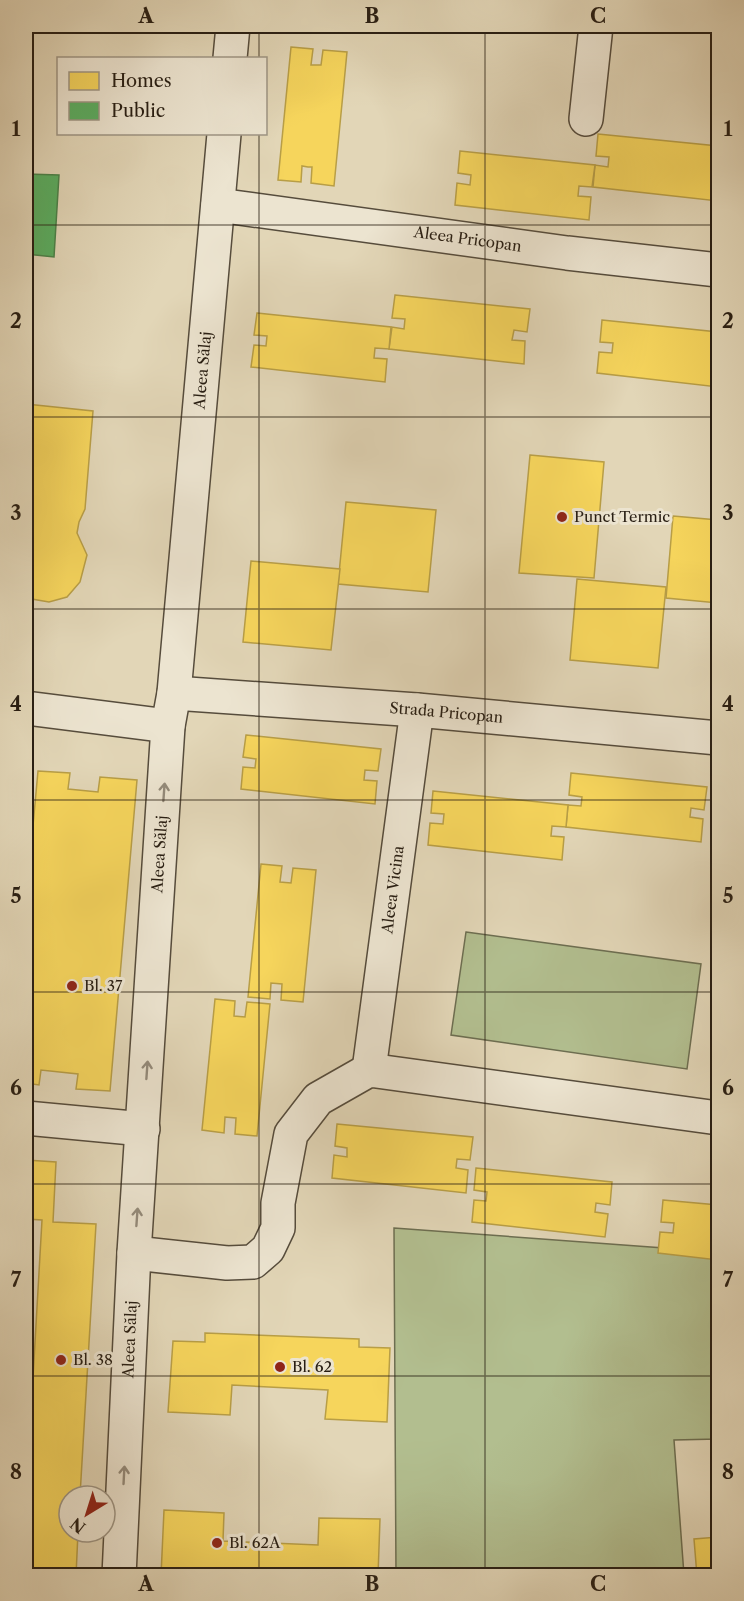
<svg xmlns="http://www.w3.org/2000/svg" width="744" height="1601" font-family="'Libre Caslon Text',serif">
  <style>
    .green { fill: #b2be8f; stroke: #6d6e51; stroke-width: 1.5 }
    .homes { fill: #f6d55c; stroke: #b89e46; stroke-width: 1.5 }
    .public { fill: #5aae61; stroke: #4b834a; stroke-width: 1.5 }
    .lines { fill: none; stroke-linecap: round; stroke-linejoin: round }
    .minor-casing { stroke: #564c3c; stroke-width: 36 }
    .minor { stroke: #ece4d0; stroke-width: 33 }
    .oneway { stroke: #948b7b }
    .grid { fill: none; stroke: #281e13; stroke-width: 1.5; stroke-opacity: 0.55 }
    .poi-dot { fill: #8f2418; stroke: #ece4d0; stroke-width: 2 }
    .labels { text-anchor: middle; stroke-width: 6; stroke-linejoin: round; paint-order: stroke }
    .street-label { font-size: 15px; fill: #281e13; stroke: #ece4d0 }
    .poi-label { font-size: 15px; fill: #281e13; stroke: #ece4d0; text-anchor: start }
    .neatline { fill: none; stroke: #281e13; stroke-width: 2 }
    .grid-label { font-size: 20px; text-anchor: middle; font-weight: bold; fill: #281e13 }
  </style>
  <rect width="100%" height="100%" fill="#e2d6b7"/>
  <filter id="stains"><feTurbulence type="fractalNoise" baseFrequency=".00333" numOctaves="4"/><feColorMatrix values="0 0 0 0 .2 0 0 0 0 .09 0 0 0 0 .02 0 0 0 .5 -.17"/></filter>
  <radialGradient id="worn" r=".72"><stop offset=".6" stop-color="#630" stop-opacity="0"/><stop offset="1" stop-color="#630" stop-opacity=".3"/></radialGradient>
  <g class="green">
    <polygon points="466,932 701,964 687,1069 451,1035"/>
    <polygon points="394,1228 718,1252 718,1439 674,1440 684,1575 396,1575"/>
  </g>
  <g class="homes">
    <polygon points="291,47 313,49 311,65 321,65 323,50 347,52 334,186 311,183 312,167 308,167 302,166 301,182 278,180"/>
    <polygon points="598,134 718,146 718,169 717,169 716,178 718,178 718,201 593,187 595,165 608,167 609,157 596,156"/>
    <polygon points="460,151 595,165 592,187 579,186 578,196 591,197 589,220 455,205 457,183 470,185 471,175 458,173"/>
    <polygon points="395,295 530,309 527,332 514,330 512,340 525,341 524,364 389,349 392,327 404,329 405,319 392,318"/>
    <polygon points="257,313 391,327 389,349 375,348 374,358 387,359 385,382 251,367 254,345 266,346 267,336 254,335"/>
    <polygon points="602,320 718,332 718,387 597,373 599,352 612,353 613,343 600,342"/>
    <polygon points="26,404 93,411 85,509 79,522 77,533 87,555 80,582 67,597 49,602 26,598"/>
    <polygon points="530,455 604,462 594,578 519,573"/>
    <polygon points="346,502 436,510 428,592 338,584"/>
    <polygon points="673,516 718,520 718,603 666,598"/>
    <polygon points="251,561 340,569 331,650 243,642"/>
    <polygon points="577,579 666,587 658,668 570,660"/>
    <polygon points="246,735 381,749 378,771 365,770 364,780 377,781 375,804 241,789 243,767 255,768 256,759 243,757"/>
    <polygon points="38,771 70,773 68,789 98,792 100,777 137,780 110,1091 76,1089 78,1074 41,1070 39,1085 26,1083 26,902"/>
    <polygon points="571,773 707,787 704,810 691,808 690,817 703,819 701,842 566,827 568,805 581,806 582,797 569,795"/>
    <polygon points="433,791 568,805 566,827 552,826 551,836 564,837 562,860 428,845 430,823 443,824 444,814 431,813"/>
    <polygon points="261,864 282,866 280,882 291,883 293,868 316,870 303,1002 281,1000 282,984 271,983 270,999 248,997"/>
    <polygon points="215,999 235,1001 234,1016 245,1017 247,1002 270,1004 257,1136 235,1134 236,1118 225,1117 224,1133 202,1130"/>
    <polygon points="337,1124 473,1137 470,1160 457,1159 456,1168 468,1170 466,1193 332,1178 334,1155 347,1157 347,1148 335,1146"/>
    <polygon points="26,1160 56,1162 53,1222 96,1224 80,1496 69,1496 69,1532 78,1532 76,1576 26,1576 26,1500 42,1220 26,1219"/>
    <polygon points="476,1168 612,1182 610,1205 596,1203 595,1212 608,1214 605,1237 472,1222 474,1200 486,1201 487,1192 474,1190"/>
    <polygon points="663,1200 718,1205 718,1260 658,1253 660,1232 673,1233 674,1223 661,1222"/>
    <polygon points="205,1333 359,1339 359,1347 390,1348 387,1422 325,1419 328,1390 232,1385 230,1415 168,1412 173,1341 205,1342"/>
    <polygon points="164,1510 224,1513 223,1541 318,1545 319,1518 380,1519 378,1576 161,1576"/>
    <polygon points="718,1537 718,1576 697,1576 694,1539"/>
  </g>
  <polygon class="public" points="26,174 59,175 54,257 26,254"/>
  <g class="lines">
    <g class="minor-casing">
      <g id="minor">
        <polyline points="230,58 233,26"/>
        <polyline points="586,119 596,26"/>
        <path id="s1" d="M218 205 567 253 718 270"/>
        <path id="s2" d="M174 693 417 710 718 738"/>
        <polyline points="26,708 168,726"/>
        <path id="s3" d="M369 1070 417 710"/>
        <polyline points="26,1118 143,1129"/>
        <polyline points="134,1253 227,1263 253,1262 268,1249 278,1228 278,1203 291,1134 318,1099 369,1070 718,1118"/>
        <path id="s4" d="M119 1576 134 1253 168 726 174 693 224 134"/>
      </g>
    </g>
    <use href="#minor" class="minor"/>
  </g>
  <defs><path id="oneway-shaft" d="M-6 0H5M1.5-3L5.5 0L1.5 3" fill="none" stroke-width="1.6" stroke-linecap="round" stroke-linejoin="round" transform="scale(1.5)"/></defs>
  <g class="oneway">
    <use href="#oneway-shaft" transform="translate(164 792) rotate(-86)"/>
    <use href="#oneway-shaft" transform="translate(147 1070) rotate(-86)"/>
    <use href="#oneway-shaft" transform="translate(137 1217) rotate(-86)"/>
    <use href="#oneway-shaft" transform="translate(124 1475) rotate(-87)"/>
  </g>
  <path class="grid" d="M259 26V58M485 26V1576M259 134V1576M26 225H718M26 417H718M26 609H718M26 800H718M26 992H718M26 1184H718M26 1376H718"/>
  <g class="poi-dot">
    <circle cx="562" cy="517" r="6"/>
    <circle cx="72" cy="986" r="6"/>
    <circle cx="61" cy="1360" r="6"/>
    <circle cx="280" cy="1367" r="6"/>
    <circle cx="217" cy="1543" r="6"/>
  </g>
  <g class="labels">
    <g class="street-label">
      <text dy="5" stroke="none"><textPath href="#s1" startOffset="252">Aleea Pricopan</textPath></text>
      <text dy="5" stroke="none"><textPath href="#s4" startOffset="1209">Aleea Sălaj</textPath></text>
      <text dy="5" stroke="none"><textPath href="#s2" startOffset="273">Strada Pricopan</textPath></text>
      <text dy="5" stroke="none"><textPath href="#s4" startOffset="723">Aleea Sălaj</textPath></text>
      <text dy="5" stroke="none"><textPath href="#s3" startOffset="182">Aleea Vicina</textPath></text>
      <text dy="5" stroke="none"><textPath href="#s4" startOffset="237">Aleea Sălaj</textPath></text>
    </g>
    <g class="poi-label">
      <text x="574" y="522">Punct Termic</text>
      <text x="84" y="991">Bl. 37</text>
      <text x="73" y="1365">Bl. 38</text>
      <text x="292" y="1372">Bl. 62</text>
      <text x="229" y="1548">Bl. 62A</text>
    </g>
  </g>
  <rect width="744" height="1601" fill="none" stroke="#e2d6b7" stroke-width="66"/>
  <rect x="57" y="57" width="210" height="78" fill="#ece4d0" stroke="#9e9584" stroke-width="1.5"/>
  <rect x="69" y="72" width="30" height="18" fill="#f6d55c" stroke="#9e9584" stroke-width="1.5"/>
  <text x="111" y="87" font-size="18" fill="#281e13">Homes</text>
  <rect x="69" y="102" width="30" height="18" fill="#5aae61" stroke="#9e9584" stroke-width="1.5"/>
  <text x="111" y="117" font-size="18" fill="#281e13">Public</text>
  <g transform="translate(87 1514) rotate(218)"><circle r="28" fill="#ece4d0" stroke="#9e9584" stroke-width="1.5"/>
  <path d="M0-4.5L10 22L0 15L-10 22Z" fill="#8f2418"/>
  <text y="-9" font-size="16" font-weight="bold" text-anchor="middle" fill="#281e13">N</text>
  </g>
  <rect x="33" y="33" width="678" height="1535" class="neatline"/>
  <g class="grid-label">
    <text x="146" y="23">A</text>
    <text x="372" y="23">B</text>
    <text x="598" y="23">C</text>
    <text x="16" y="136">1</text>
    <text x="728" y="136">1</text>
    <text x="16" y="328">2</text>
    <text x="728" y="328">2</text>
    <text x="16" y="520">3</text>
    <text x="728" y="520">3</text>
    <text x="16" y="711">4</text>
    <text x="728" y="711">4</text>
    <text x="16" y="903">5</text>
    <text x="728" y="903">5</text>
    <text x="16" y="1095">6</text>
    <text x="728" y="1095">6</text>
    <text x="16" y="1287">7</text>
    <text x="728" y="1287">7</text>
    <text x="16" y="1479">8</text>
    <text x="728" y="1479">8</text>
    <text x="146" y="1591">A</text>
    <text x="372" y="1591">B</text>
    <text x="598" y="1591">C</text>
  </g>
  <rect width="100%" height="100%" filter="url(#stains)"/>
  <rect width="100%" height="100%" fill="url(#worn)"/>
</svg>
